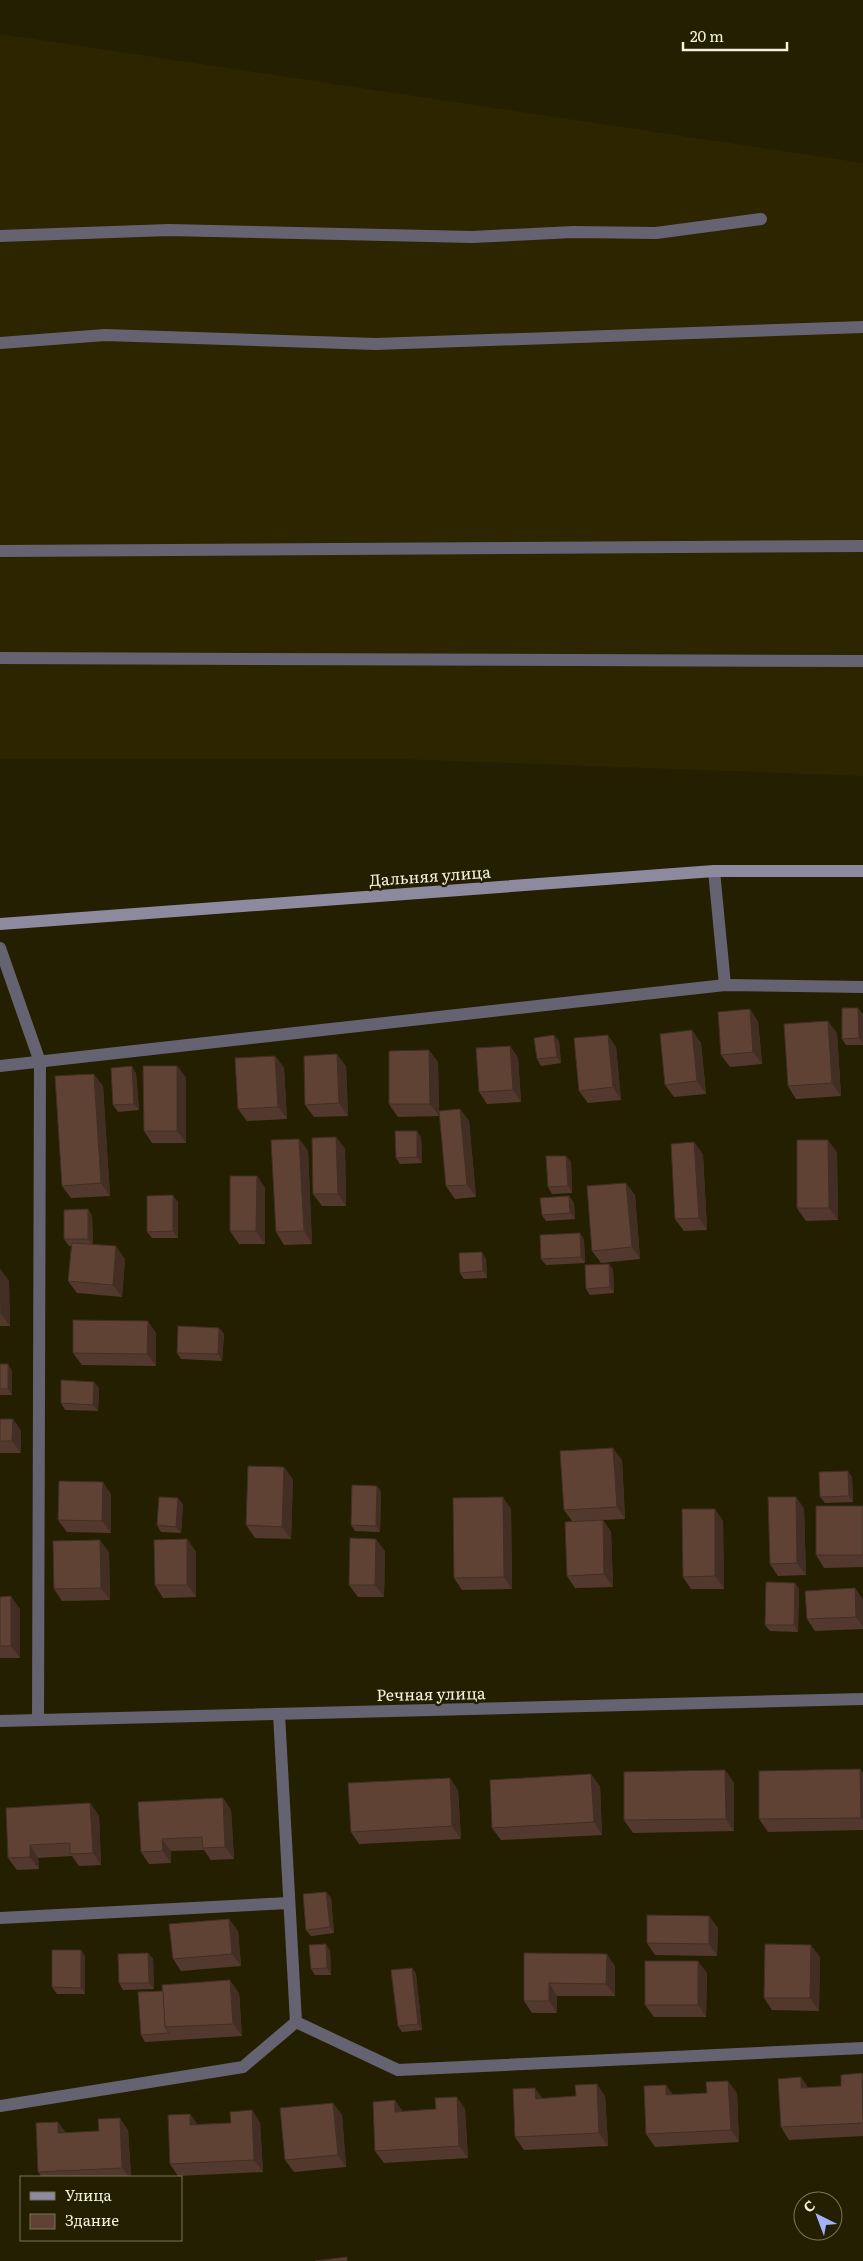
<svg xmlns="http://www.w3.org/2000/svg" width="863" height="2261" font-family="Literata,serif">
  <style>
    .built { fill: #2d2500 }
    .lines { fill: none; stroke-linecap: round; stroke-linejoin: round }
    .lane { stroke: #656371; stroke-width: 12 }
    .street { stroke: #656371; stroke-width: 12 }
    .secondary { stroke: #8d8aa0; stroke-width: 12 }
    .wall { fill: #53392d }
    .shaded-wall { fill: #432e24 }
    .building { fill: #604234; stroke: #432e24 }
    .labels { text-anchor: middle; stroke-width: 5; stroke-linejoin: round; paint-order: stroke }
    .street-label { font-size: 16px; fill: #f4f1df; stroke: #251f01 }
  </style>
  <rect width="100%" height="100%" fill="#251f01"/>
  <polygon class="built" points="0,34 863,163 863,776 399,759 0,759"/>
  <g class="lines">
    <g class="lane">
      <polyline points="0,236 169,230 472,237 573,232 656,233 761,219"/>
      <polyline points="0,343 105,335 376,344 863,327"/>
      <polyline points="0,551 863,546"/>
      <polyline points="0,658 863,661"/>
      <polyline points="714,871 725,985"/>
      <polyline points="0,948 40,1062 38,1720"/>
      <polyline points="279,1714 296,2022 398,2070 863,2048"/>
      <polyline points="0,1918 289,1903"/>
      <polyline points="0,2106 243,2067 296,2022"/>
    </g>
    <g class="street">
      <polyline points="0,1066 725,985 863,987"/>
      <polyline points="0,1721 863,1699"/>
    </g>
    <polyline class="secondary" points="0,924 714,871 863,871"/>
  </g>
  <g class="wall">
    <polygon points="750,1009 758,1022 762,1064 730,1067 721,1055"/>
    <polygon points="863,1014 863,1045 846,1045 842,1039"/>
    <polygon points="837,1033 841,1096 796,1099 788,1086"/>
    <polygon points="559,1041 561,1063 541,1066 537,1059"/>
    <polygon points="701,1043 706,1094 674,1097 665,1085"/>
    <polygon points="510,1046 518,1058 521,1102 487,1104 479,1092"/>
    <polygon points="616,1047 621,1100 588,1103 579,1091"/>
    <polygon points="275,1056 284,1068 287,1119 247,1121 238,1109"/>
    <polygon points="438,1062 439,1116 398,1117 389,1104"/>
    <polygon points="177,1066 186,1078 186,1143 152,1143 144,1131"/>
    <polygon points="346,1066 348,1116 314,1117 305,1105"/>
    <polygon points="136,1073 139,1110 118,1112 113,1105"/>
    <polygon points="103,1086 110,1196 71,1198 62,1186"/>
    <polygon points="460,1109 469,1121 476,1197 455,1199 446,1186"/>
    <polygon points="336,1137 345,1149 346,1206 322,1206 313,1194"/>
    <polygon points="421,1137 422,1163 400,1164 396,1158"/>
    <polygon points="299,1139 308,1151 312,1244 284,1245 276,1232"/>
    <polygon points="694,1142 703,1155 707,1230 684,1231 675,1219"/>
    <polygon points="837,1152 838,1220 806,1221 797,1208"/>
    <polygon points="566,1156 571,1162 572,1193 552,1194 548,1187"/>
    <polygon points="257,1176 265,1188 265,1244 239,1244 230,1231"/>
    <polygon points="635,1195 640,1259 601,1263 592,1251"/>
    <polygon points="569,1196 574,1203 575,1219 546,1221 542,1215"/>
    <polygon points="178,1202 178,1238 152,1238 147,1232"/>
    <polygon points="88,1209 92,1216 93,1245 125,1259 122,1297 77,1293 68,1281 71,1246 69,1246 64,1239"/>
    <polygon points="580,1233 584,1240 585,1263 546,1265 541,1259"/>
    <polygon points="486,1259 487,1278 464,1279 460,1273"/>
    <polygon points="609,1264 613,1270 614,1293 590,1295 586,1289"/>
    <polygon points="0,1269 9,1281 10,1326 0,1326"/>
    <polygon points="219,1328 224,1334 222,1361 181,1359 177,1353"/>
    <polygon points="156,1333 156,1366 82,1365 73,1353"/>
    <polygon points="0,1364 8,1364 12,1371 12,1395 0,1395"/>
    <polygon points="99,1388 98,1411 65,1410 61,1403"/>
    <polygon points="0,1419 13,1419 21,1431 21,1453 0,1453"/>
    <polygon points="622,1460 625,1519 603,1520 611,1532 613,1587 575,1588 567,1576 572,1521 564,1510"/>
    <polygon points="852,1477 853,1502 825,1503 820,1497"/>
    <polygon points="293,1479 291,1539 255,1538 246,1525"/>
    <polygon points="377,1486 381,1492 380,1532 355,1531 351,1525"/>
    <polygon points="111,1494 111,1533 67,1532 58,1520"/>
    <polygon points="796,1497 804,1509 806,1575 778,1576 770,1564"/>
    <polygon points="183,1504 181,1533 161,1532 157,1525"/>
    <polygon points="863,1506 863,1567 824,1568 816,1555"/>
    <polygon points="511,1509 512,1589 462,1590 454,1578"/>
    <polygon points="723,1521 724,1589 691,1589 683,1577"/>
    <polygon points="187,1539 196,1552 196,1597 163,1598 155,1585"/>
    <polygon points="385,1551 384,1597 358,1597 349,1585"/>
    <polygon points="109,1552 110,1600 62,1601 54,1589"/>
    <polygon points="795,1583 799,1589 798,1632 770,1631 765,1625"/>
    <polygon points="855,1588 863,1600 863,1629 815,1631 807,1619"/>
    <polygon points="0,1597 20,1609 20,1658 0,1658"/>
    <polygon points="860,1769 863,1773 863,1830 768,1832 759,1819"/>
    <polygon points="725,1770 734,1783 734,1831 633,1833 624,1820"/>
    <polygon points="600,1786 602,1835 501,1840 492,1828"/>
    <polygon points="458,1790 461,1839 359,1844 351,1832"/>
    <polygon points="223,1798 231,1810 234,1859 211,1860 204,1850 171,1851 171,1863 149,1864 141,1852"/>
    <polygon points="90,1803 99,1816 101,1865 79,1866 72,1856 38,1858 39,1869 17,1870 8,1858"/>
    <polygon points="326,1892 331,1898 334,1933 311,1936 306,1930"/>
    <polygon points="709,1916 718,1928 717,1956 655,1955 647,1943"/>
    <polygon points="229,1919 238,1931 241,1966 181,1971 173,1959"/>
    <polygon points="330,1950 331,1975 315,1975 311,1969"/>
    <polygon points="148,1953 153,1959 154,1989 123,1990 119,1983"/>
    <polygon points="524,1953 615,1966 615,1996 557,1996 557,2013 532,2013 524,2001"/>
    <polygon points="85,1956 85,1994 57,1994 52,1987"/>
    <polygon points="820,1957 819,2011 772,2010 764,1998"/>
    <polygon points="412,1968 416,1974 422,2030 402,2032 398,2026"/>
    <polygon points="707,1973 706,2017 654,2017 645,2005"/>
    <polygon points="239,1993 242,2036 145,2042 141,2035"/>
    <polygon points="862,2073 863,2074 863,2136 789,2140 781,2127 801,2077 808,2088 841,2086"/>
    <polygon points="707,2093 737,2093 739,2142 655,2147 646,2134 673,2095"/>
    <polygon points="605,2096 608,2146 524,2150 515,2137 543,2098"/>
    <polygon points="333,2103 342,2115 346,2167 294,2172 285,2160"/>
    <polygon points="436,2109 465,2109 468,2158 384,2163 375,2151 402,2111"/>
    <polygon points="252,2110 260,2123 263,2172 178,2176 170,2164 190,2114 197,2124 231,2123"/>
    <polygon points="128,2130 131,2177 42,2177 38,2172 66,2133"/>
  </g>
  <g class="shaded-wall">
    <polygon points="858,1008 863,1014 863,1044 859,1038"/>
    <polygon points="750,1009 758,1022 762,1064 753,1052"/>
    <polygon points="828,1021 837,1033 841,1096 832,1083"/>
    <polygon points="692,1030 701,1043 706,1094 697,1081"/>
    <polygon points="554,1035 559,1041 561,1063 557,1057"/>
    <polygon points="608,1035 616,1047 621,1100 613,1087"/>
    <polygon points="510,1046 518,1058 521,1102 513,1090"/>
    <polygon points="429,1050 438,1062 439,1116 430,1104"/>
    <polygon points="337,1054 346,1066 348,1116 339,1103"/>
    <polygon points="275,1056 284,1068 287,1119 278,1107"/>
    <polygon points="132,1066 136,1073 139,1110 134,1104"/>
    <polygon points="177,1066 186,1078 186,1143 177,1131"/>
    <polygon points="94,1074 103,1086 110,1196 101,1183"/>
    <polygon points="460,1109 469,1121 476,1197 467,1185"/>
    <polygon points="417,1131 421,1137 422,1163 417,1157"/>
    <polygon points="336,1137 345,1149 346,1206 338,1194"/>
    <polygon points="299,1139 308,1151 312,1244 304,1231"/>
    <polygon points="828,1140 837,1152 838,1220 829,1208"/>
    <polygon points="694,1142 703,1155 707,1230 699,1218"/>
    <polygon points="566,1156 571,1162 572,1193 568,1186"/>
    <polygon points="257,1176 265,1188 265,1244 256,1231"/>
    <polygon points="626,1183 635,1195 640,1259 632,1247"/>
    <polygon points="173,1195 178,1202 178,1238 173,1231"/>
    <polygon points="569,1196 574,1203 575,1219 570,1213"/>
    <polygon points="88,1209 92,1216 93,1245 88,1239"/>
    <polygon points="580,1233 584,1240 585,1263 581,1257"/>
    <polygon points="116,1246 125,1259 122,1297 113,1285"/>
    <polygon points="482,1252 486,1259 487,1278 483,1271"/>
    <polygon points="609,1264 613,1270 614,1293 610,1287"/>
    <polygon points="0,1269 9,1281 10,1326 1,1314"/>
    <polygon points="148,1321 156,1333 156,1366 147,1354"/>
    <polygon points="219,1328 224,1334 222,1361 218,1354"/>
    <polygon points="8,1364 12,1371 12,1395 8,1389"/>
    <polygon points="94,1382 99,1388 98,1411 93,1405"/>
    <polygon points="13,1419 21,1431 21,1453 12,1441"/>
    <polygon points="613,1448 622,1460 625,1519 617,1507"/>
    <polygon points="284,1467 293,1479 291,1539 282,1527"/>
    <polygon points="848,1471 852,1477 853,1502 849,1496"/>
    <polygon points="103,1482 111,1494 111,1533 102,1521"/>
    <polygon points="377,1486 381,1492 380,1532 376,1526"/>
    <polygon points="503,1497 511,1509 512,1589 504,1577"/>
    <polygon points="796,1497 804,1509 806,1575 797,1563"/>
    <polygon points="178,1498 183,1504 181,1533 176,1527"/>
    <polygon points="715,1509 723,1521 724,1589 715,1576"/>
    <polygon points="603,1520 611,1532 613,1587 604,1574"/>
    <polygon points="187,1539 196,1552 196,1597 187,1585"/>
    <polygon points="376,1539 385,1551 384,1597 375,1585"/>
    <polygon points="100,1540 109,1552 110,1600 101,1588"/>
    <polygon points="795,1583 799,1589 798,1632 794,1625"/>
    <polygon points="855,1588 863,1600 863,1627 856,1617"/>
    <polygon points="11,1596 20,1609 20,1658 11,1646"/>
    <polygon points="860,1769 863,1773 863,1821 861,1818"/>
    <polygon points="725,1770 734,1783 734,1831 726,1819"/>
    <polygon points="591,1774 600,1786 602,1835 594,1822"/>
    <polygon points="450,1778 458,1790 461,1839 452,1826"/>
    <polygon points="223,1798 231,1810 234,1859 225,1847"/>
    <polygon points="90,1803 99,1816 101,1865 93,1853"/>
    <polygon points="162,1839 171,1851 171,1863 163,1851"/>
    <polygon points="30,1845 38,1858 39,1869 30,1857"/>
    <polygon points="326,1892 331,1898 334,1933 330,1927"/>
    <polygon points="709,1916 718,1928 717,1956 709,1944"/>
    <polygon points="229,1919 238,1931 241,1966 232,1954"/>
    <polygon points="326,1944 330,1950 331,1975 327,1968"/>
    <polygon points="811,1945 820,1957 819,2011 810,1998"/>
    <polygon points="81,1950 85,1956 85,1994 81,1988"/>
    <polygon points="148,1953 153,1959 154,1989 149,1983"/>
    <polygon points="607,1954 615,1966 615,1996 606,1984"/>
    <polygon points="698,1961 707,1973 706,2017 698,2005"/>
    <polygon points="412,1968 416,1974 422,2030 418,2024"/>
    <polygon points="230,1980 239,1993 242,2036 233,2024"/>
    <polygon points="549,1983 557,1996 557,2013 549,2001"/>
    <polygon points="801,2077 809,2089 801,2088"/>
    <polygon points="728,2081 737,2093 739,2142 731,2130"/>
    <polygon points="597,2084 605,2096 608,2146 599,2133"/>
    <polygon points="666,2085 675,2097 666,2095"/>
    <polygon points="535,2088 544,2100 536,2099"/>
    <polygon points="457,2097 465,2109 468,2158 459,2146"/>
    <polygon points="395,2100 404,2113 395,2112"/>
    <polygon points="333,2103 342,2115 346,2167 338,2155"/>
    <polygon points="252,2110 260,2123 263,2172 254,2160"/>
    <polygon points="190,2114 199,2127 190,2125"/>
    <polygon points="120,2118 128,2130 131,2177 129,2177 122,2168"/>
    <polygon points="58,2122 67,2134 58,2133"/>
  </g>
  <g class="building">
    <polygon points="842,1008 858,1008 859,1038 842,1039"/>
    <polygon points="750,1009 753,1052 721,1055 718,1012"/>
    <polygon points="828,1021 832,1083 788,1086 784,1024"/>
    <polygon points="692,1030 697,1081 665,1085 660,1034"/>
    <polygon points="554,1035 557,1057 537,1059 534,1038"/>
    <polygon points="608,1035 613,1087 579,1091 574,1038"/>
    <polygon points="510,1046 513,1090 479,1092 476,1048"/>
    <polygon points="429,1050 430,1104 389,1104 389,1051"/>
    <polygon points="337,1054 339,1103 305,1105 304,1056"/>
    <polygon points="275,1056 278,1107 238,1109 235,1058"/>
    <polygon points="132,1066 134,1104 113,1105 111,1068"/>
    <polygon points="143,1066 177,1066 177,1131 144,1131"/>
    <polygon points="94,1074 101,1183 62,1186 55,1076"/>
    <polygon points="460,1109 467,1185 446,1186 439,1111"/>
    <polygon points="395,1131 417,1131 417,1157 396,1158"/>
    <polygon points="336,1137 338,1194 313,1194 312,1138"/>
    <polygon points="299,1139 304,1231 276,1232 271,1140"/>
    <polygon points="797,1140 828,1140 829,1208 797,1208"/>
    <polygon points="694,1142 699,1218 675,1219 671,1144"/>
    <polygon points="546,1156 566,1156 568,1186 548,1187"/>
    <polygon points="230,1176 257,1176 256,1231 230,1231"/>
    <polygon points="626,1183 632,1247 592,1251 587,1186"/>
    <polygon points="173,1195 173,1231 147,1232 147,1196"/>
    <polygon points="569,1196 570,1213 542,1215 540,1198"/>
    <polygon points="88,1209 88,1239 64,1239 64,1210"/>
    <polygon points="580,1233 581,1257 541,1259 540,1235"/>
    <polygon points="72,1243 116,1246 113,1285 68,1281"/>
    <polygon points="482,1252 483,1271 460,1273 459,1253"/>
    <polygon points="609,1264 610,1287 586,1289 585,1265"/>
    <polygon points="0,1269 1,1314 0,1314"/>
    <polygon points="73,1320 148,1321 147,1354 73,1353"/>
    <polygon points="178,1326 219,1328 218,1354 177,1353"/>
    <rect x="0" y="1364" width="8" height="25"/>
    <polygon points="61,1380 94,1382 93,1405 61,1403"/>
    <polygon points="0,1419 13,1419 12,1441 0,1441"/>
    <polygon points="613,1448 617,1507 564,1510 560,1451"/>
    <polygon points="248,1466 284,1467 282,1527 246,1525"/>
    <polygon points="848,1471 849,1496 820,1497 819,1472"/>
    <polygon points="59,1481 103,1482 102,1521 58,1520"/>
    <polygon points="352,1485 377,1486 376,1526 351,1525"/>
    <polygon points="159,1497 178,1498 176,1527 157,1525"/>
    <polygon points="503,1497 504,1577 454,1578 453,1498"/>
    <polygon points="768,1497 796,1497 797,1563 770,1564"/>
    <rect x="816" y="1506" width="47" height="49"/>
    <polygon points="682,1509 715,1509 715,1576 683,1577"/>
    <polygon points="603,1520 604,1574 567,1576 565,1522"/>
    <polygon points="350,1538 376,1539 375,1585 349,1585"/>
    <polygon points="187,1539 187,1585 155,1585 154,1540"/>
    <polygon points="100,1540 101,1588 54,1589 53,1541"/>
    <polygon points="766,1582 795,1583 794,1625 765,1625"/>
    <polygon points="855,1588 856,1617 807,1619 805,1591"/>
    <polygon points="11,1596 11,1646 0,1646 0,1597"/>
    <polygon points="860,1769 861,1818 759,1819 759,1771"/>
    <polygon points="725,1770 726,1819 624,1820 624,1772"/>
    <polygon points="591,1774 594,1822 492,1828 490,1780"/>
    <polygon points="450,1778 452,1826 351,1832 348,1783"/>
    <polygon points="223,1798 225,1847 203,1848 202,1837 162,1839 163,1851 141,1852 138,1802"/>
    <polygon points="90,1803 93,1853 70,1854 70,1843 30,1845 30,1857 8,1858 6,1808"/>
    <polygon points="326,1892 330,1927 306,1930 303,1894"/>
    <polygon points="647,1915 709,1916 709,1944 647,1943"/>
    <polygon points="229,1919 232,1954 173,1959 169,1924"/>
    <polygon points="326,1944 327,1968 311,1969 309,1945"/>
    <polygon points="765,1944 811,1945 810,1998 764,1998"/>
    <polygon points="52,1950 81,1950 81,1988 52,1987"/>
    <polygon points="148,1953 149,1983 119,1983 118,1954"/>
    <polygon points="524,1953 607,1954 606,1984 549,1983 549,2001 524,2001"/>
    <rect x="645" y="1961" width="53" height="44"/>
    <polygon points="412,1968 418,2024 398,2026 391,1970"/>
    <polygon points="230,1980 233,2024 165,2027 162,1985"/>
    <polygon points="163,1991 165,2027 169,2033 141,2035 138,1992"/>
    <polygon points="862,2073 863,2123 781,2127 778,2079 801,2077 801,2088 841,2086 841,2075"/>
    <polygon points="728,2081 731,2130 646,2134 644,2086 666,2085 666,2095 707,2093 706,2082"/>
    <polygon points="597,2084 599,2133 515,2137 513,2089 535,2088 536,2099 576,2096 575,2085"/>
    <polygon points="457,2097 459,2146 375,2151 373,2102 395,2100 395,2112 436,2109 435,2098"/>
    <polygon points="333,2103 338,2155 285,2160 280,2108"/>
    <polygon points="252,2110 254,2160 170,2164 168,2115 190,2114 190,2125 231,2123 230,2112"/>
    <polygon points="120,2118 122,2168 38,2172 36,2123 58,2122 58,2133 99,2131 98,2119"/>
    <polygon points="347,2257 347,2261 315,2261"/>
  </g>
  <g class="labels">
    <g class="street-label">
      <text transform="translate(430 876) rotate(-4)" y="6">Дальняя улица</text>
      <text transform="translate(431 1694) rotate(-1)" y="6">Речная улица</text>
    </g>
  </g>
  <rect x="20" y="2176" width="162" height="65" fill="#251f01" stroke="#78735a"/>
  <rect x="30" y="2192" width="25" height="8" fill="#8d8aa0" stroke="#78735a"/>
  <text x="65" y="2201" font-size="15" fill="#f4f1df">Улица</text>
  <rect x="30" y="2214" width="25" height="15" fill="#604234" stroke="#78735a"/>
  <text x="65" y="2226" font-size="15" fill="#f4f1df">Здание</text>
  <g transform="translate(818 2216) rotate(318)"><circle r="24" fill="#251f01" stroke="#78735a"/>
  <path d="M0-4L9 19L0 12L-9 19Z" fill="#a4b2fc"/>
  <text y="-8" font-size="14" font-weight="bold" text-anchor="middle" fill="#f4f1df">С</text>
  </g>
  <path d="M683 42v8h104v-8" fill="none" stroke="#f4f1df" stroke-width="2.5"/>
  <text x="690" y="42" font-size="15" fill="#f4f1df" stroke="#251f01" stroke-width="4" paint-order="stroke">20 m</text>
</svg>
